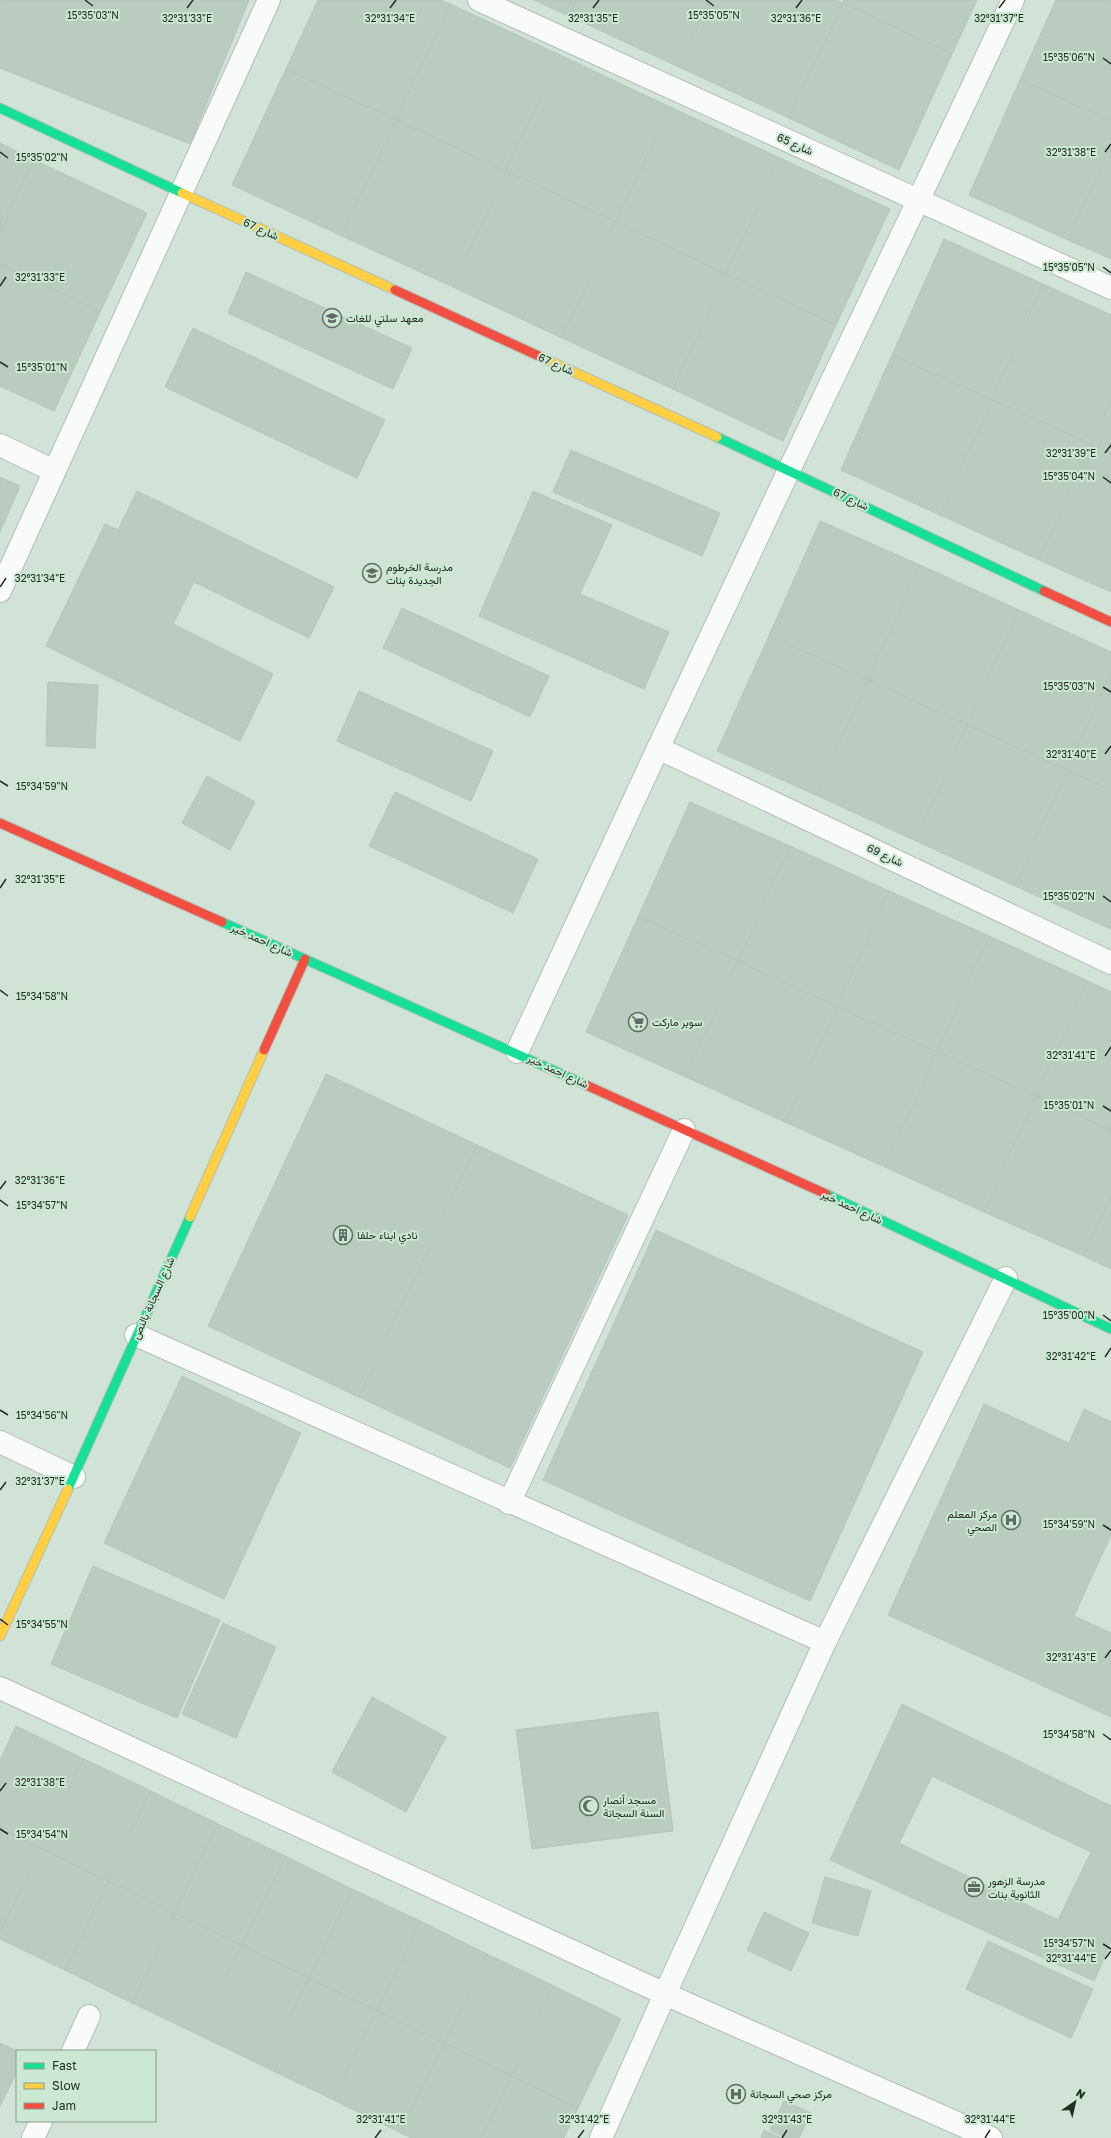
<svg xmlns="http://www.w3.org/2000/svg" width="1111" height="2138" font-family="'Golos Text',Vazirmatn,sans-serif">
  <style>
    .building { fill: #bacbbf; stroke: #b7c4bb; fill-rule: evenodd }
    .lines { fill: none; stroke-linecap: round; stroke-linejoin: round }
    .street-casing { stroke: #b3bfb6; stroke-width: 24 }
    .fast-casing { stroke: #b3bfb6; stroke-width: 11 }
    .slow-casing { stroke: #b3bfb6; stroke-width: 11 }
    .jam-casing { stroke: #b3bfb6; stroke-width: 11 }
    .street { stroke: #f8fbf9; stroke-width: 22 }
    .fast { stroke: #16e098; stroke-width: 9 }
    .slow { stroke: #ffcf43; stroke-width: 9 }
    .jam { stroke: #f24e42; stroke-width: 9 }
    .ticks { fill: none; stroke: #222d25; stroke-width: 1.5 }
    .labels { text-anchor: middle; stroke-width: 4; stroke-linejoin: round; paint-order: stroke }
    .street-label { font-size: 11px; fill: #222d25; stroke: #cbe8d2 }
    .poi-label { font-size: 11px; fill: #222d25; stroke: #cbe8d2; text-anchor: start }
    .ticks-label { font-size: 10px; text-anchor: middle; fill: #222d25; stroke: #cbe8d2; stroke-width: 4; stroke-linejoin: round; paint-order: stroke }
  </style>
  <rect width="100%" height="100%" fill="#d1e2d6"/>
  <g class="building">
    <polygon points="0,0 249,0 190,144 0,68"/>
    <polygon points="318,0 440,0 450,4 396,120 286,69"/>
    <polygon points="534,0 576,0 569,16"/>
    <polygon points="576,0 710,0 679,67 569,16"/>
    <polygon points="710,0 837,0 843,3 789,118 679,67"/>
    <polygon points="844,0 977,0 952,54 843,3"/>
    <polygon points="1056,0 1111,0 1111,121 1020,80"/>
    <polygon points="843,3 952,54 899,170 789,118"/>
    <polygon points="450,4 560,55 506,171 396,120"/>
    <polygon points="560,55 670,107 616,222 506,171"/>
    <polygon points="286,69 396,120 342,236 232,185"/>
    <polygon points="1020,80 1111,121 1111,145 1068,240 969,195"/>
    <polygon points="670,107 780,158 726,274 616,222"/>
    <polygon points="396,120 506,171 453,287 342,236"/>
    <polygon points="0,143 34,160 0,233"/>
    <polygon points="1111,145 1111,259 1068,240"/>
    <polygon points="780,158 890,209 836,325 726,274"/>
    <polygon points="34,160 147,213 100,312 0,264 0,233"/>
    <polygon points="506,171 616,222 562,338 453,287"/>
    <polygon points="616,222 726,274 673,389 562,338"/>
    <polygon points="944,239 1043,284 992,400 892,355"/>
    <polygon points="0,264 100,312 54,411 0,386"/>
    <polygon points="246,272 412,348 393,389 228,313"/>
    <polygon points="726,274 836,325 783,441 673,389"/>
    <polygon points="1043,284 1111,315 1111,400 1091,444 992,400"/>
    <polygon points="193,328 385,420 357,478 165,387"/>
    <polygon points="892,355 992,400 940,515 841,470"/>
    <polygon points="992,400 1091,444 1039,560 940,515"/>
    <polygon points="1111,400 1111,453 1091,444"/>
    <polygon points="1091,444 1111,453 1111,592 1039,560"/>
    <polygon points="571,450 720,513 702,556 553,492"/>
    <polygon points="0,477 20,486 0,532"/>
    <polygon points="137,491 334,587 309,638 194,582 173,624 273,674 240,741 46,646 105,524 118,530"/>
    <polygon points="533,491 612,525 580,594 669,632 644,689 479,616"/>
    <polygon points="820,521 920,565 868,680 769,636"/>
    <polygon points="920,565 1019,610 967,725 868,680"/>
    <polygon points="402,608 549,676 530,717 383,648"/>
    <polygon points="1019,610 1111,652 1111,672 1067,770 967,725"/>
    <polygon points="769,636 868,680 816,795 717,751"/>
    <polygon points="1111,672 1111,790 1067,770"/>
    <polygon points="868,680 967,725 916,841 816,795"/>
    <polygon points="48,682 98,685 95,748 46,746"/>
    <polygon points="359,691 493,751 471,801 337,741"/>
    <polygon points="967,725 1067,770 1015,886 916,841"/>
    <polygon points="1067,770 1111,790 1111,929 1015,886"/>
    <polygon points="207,776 255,802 230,850 182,823"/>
    <polygon points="395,792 538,859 513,913 369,846"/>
    <polygon points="690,802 790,846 738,961 638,917"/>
    <polygon points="790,846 889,891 837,1007 738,961"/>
    <polygon points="889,891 989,936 937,1052 837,1007"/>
    <polygon points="638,917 738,961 686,1077 586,1032"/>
    <polygon points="989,936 1088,981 1036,1096 937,1052"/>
    <polygon points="738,961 837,1007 785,1122 686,1077"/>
    <polygon points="1088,981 1111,992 1111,1130 1036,1096"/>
    <polygon points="837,1007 937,1052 885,1167 785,1122"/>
    <polygon points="937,1052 1036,1096 984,1212 885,1167"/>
    <polygon points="326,1074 477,1145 359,1397 208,1326"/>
    <polygon points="1036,1096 1111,1130 1111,1196 1084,1256 984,1212"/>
    <polygon points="477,1145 628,1215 510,1468 359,1397"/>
    <polygon points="1111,1196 1111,1269 1084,1256"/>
    <polygon points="656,1230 923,1352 810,1601 543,1480"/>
    <polygon points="182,1376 301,1433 224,1599 104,1543"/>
    <polygon points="984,1404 1069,1443 1084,1409 1111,1422 1111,1535 1074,1616 1111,1633 1111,1717 888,1615"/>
    <polygon points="93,1566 220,1620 177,1718 51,1664"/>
    <polygon points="223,1623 276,1647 236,1738 182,1714"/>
    <polygon points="372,1697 446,1737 406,1812 332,1772"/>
    <path d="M902 1704 1111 1806V1943L1094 1981 830 1860ZM932 1776 1091 1852 1058 1920 899 1843Z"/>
    <polygon points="658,1712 673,1831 532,1849 516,1730"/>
    <polygon points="16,1726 84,1759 40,1848 0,1829 0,1760"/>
    <polygon points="84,1759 151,1791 108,1881 40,1848"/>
    <polygon points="151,1791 218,1824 175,1913 108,1881"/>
    <polygon points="218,1824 285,1856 242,1946 175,1913"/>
    <polygon points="0,1829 40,1848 0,1932"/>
    <polygon points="40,1848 108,1881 65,1970 0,1939 0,1932"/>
    <polygon points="285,1856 352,1889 309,1978 242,1946"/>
    <polygon points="825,1877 871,1891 858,1936 812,1923"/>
    <polygon points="108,1881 175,1913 132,2003 65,1970"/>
    <polygon points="352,1889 420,1921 377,2011 309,1978"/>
    <polygon points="764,1912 809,1933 791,1971 747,1950"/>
    <polygon points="175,1913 242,1946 199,2035 132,2003"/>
    <polygon points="420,1921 487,1954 444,2043 377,2011"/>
    <polygon points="988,1941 1093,1989 1071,2038 966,1989"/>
    <polygon points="242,1946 309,1978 267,2068 199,2035"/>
    <polygon points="487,1954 554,1986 511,2076 444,2043"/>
    <polygon points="309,1978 377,2011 334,2100 267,2068"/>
    <polygon points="554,1986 621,2019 578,2108 511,2076"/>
    <polygon points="377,2011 444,2043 401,2133 334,2100"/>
    <polygon points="0,2043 17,2051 17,2071 0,2106"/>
    <polygon points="444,2043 511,2076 481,2138 412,2138 401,2133"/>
    <polygon points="511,2076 578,2108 564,2138 481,2138"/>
    <polygon points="784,2101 811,2113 799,2138 786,2138 770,2130"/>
    <polygon points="764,2130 781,2138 761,2138"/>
  </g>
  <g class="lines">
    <g class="street-casing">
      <g id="street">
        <polyline points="479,0 1111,288"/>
        <polyline points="0,445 54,471"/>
        <polyline points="0,591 269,0"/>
        <polyline points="658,748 1111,963"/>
        <path d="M517 1052C607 858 697 663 789 470 864 313 940 157 1013 0"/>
        <polyline points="136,1335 825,1642"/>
        <polyline points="0,1442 74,1477"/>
        <polyline points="509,1503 684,1130"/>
        <polyline points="0,1688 665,1994 991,2138"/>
        <polyline points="73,2051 89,2016"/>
        <polyline points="33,2138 41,2121"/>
        <polyline points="601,2138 665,1994 825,1642 1006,1278"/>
      </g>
    </g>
    <g class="fast-casing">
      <g id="fast">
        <polyline points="0,108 182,193"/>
        <polyline points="717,437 1044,591"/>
        <polyline points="222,922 586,1085"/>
        <polyline points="826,1194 1111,1329"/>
        <polyline points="68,1489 190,1217"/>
      </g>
    </g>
    <g class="slow-casing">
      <g id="slow">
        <polyline points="182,193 395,290"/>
        <polyline points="543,358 717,437"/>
        <polyline points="190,1217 264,1050"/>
        <polyline points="0,1636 68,1489"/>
      </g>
    </g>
    <g class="jam-casing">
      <g id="jam">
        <polyline points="395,290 543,358"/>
        <polyline points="1044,591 1111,622"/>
        <polyline points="0,823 222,922"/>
        <polyline points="264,1050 305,959"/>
        <polyline points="586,1085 826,1194"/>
      </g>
    </g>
    <use href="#street" class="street"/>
    <use href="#fast" class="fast"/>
    <use href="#slow" class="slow"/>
    <use href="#jam" class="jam"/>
  </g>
  <path class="ticks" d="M85 0 93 6M706 0 714 6M187 8 193 0M390 8 396 0M593 8 599 0M796 8 802 0M999 8 1005 0M1103 58 1111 64M0 152 8 158M1105 152 1111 144M1103 267 1111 273M0 286 6 277M0 362 8 367M1105 453 1111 445M1103 477 1111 483M0 587 6 578M1103 687 1111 692M1105 754 1111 746M0 781 8 786M0 888 6 879M1103 896 1111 902M0 990 8 996M1105 1056 1111 1047M1103 1106 1111 1111M0 1189 6 1181M0 1200 8 1206M1103 1315 1111 1321M1105 1357 1111 1348M0 1410 8 1415M0 1490 6 1482M1103 1525 1111 1530M0 1619 8 1625M1105 1658 1111 1650M1103 1734 1111 1740M0 1791 6 1783M0 1829 8 1834M1103 1944 1111 1949M1105 1959 1111 1951M375 2138 381 2130M578 2138 584 2130M782 2138 787 2130M985 2138 990 2130"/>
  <defs>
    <g id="school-ring" transform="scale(1)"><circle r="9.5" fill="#cbe8d2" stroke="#5f6c63" stroke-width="1.5"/><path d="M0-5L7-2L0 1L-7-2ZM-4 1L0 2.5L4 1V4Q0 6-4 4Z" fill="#5f6c63"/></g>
    <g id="supermarket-ring" transform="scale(1)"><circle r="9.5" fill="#cbe8d2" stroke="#5f6c63" stroke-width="1.5"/><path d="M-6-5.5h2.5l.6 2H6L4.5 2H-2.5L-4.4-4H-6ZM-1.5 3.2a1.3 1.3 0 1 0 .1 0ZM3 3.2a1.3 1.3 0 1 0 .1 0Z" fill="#5f6c63"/></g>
    <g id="building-ring" transform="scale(1)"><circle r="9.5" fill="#cbe8d2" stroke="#5f6c63" stroke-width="1.5"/><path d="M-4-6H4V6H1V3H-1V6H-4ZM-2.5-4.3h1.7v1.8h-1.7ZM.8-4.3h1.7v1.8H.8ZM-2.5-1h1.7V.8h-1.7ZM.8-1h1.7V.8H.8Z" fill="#5f6c63"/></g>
    <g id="hospital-ring" transform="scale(1)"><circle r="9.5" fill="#cbe8d2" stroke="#5f6c63" stroke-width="1.5"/><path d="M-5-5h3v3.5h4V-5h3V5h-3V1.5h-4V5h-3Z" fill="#5f6c63"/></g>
    <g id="mosque-ring" transform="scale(1)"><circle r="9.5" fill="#cbe8d2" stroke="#5f6c63" stroke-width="1.5"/><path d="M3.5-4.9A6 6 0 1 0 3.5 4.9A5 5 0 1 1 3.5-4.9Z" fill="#5f6c63"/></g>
    <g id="office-ring" transform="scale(1)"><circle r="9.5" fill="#cbe8d2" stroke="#5f6c63" stroke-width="1.5"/><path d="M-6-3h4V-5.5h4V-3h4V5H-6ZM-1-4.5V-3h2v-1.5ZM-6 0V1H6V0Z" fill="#5f6c63"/></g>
  </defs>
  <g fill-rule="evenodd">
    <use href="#school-ring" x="332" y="318"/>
    <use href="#school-ring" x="372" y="573"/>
    <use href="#supermarket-ring" x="638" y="1022"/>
    <use href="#building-ring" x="343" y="1235"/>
    <use href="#hospital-ring" x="1011" y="1520"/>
    <use href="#mosque-ring" x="589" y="1806"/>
    <use href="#office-ring" x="974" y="1887"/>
    <use href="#hospital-ring" x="736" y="2094"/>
  </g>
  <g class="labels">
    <g class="street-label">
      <text transform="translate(795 144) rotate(24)" y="4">شارع 65</text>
      <text transform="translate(261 229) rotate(24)" y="4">شارع 67</text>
      <text transform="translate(556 364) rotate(24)" y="4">شارع 67</text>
      <text transform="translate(851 499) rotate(25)" y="4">شارع 67</text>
      <text transform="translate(885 855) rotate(25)" y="4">شارع 69</text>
      <text transform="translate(262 940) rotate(24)" y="4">شارع احمد خير</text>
      <text transform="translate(558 1071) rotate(25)" y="4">شارع احمد خير</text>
      <text transform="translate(852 1207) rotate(25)" y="4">شارع احمد خير</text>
      <text transform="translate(153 1298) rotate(-66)" y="4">شارع السجانة بالنص</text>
    </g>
    <g class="poi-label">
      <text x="346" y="322">معهد سلتي للغات</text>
      <text x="386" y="571">مدرسة الخرطوم<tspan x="386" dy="13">الجديدة بنات</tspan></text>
      <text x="652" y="1026">سوبر ماركت</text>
      <text x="357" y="1239">نادي ابناء حلفا</text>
      <text x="997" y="1518" text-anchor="end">مركز المعلم<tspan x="997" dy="13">الصحي</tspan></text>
      <text x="603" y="1804">مسجد أنصار<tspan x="603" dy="13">السنة السجانة</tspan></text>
      <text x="988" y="1885">مدرسة الزهور<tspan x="988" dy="13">الثانوية بنات</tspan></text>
      <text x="750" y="2098">مركز صحي السجانة</text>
    </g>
  </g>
  <g class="ticks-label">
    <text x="93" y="19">15°35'03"N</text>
    <text x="714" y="19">15°35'05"N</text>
    <text x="187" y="22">32°31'33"E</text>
    <text x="593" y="22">32°31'35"E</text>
    <text x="796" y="22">32°31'36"E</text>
    <text x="999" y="22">32°31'37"E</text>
    <text x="390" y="22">32°31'34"E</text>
    <text x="1069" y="61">15°35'06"N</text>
    <text x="1071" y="156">32°31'38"E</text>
    <text x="42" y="161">15°35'02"N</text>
    <text x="1069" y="271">15°35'05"N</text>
    <text x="40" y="281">32°31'33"E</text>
    <text x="42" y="371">15°35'01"N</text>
    <text x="1071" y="457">32°31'39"E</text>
    <text x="1069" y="480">15°35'04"N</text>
    <text x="40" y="582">32°31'34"E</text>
    <text x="1069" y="690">15°35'03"N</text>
    <text x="1071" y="758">32°31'40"E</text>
    <text x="42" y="790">15°34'59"N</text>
    <text x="40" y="883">32°31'35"E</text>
    <text x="1069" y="900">15°35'02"N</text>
    <text x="42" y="1000">15°34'58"N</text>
    <text x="1071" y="1059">32°31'41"E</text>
    <text x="1069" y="1109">15°35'01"N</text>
    <text x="40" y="1184">32°31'36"E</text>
    <text x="42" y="1209">15°34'57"N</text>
    <text x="1069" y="1319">15°35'00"N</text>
    <text x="1071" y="1360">32°31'42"E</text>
    <text x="42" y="1419">15°34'56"N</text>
    <text x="40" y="1485">32°31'37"E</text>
    <text x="1069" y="1528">15°34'59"N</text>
    <text x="42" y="1628">15°34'55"N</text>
    <text x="1071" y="1661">32°31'43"E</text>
    <text x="1069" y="1738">15°34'58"N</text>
    <text x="40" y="1786">32°31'38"E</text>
    <text x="42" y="1838">15°34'54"N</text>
    <text x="1069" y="1947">15°34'57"N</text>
    <text x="1071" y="1962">32°31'44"E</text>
    <text x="381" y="2123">32°31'41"E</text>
    <text x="584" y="2123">32°31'42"E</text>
    <text x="787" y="2123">32°31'43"E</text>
    <text x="990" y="2123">32°31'44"E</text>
  </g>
  <rect x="16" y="2050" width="140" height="72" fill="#cbe8d2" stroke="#879d8d"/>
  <rect x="24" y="2063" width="20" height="6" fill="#16e098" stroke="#879d8d"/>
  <text x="52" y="2070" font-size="12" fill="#222d25">Fast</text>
  <rect x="24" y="2083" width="20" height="6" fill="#ffcf43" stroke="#879d8d"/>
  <text x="52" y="2090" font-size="12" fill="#222d25">Slow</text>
  <rect x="24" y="2103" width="20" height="6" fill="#f24e42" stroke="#879d8d"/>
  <text x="52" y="2110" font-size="12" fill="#222d25">Jam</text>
  <g transform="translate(1075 2102) rotate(34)" stroke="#cbe8d2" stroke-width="3" paint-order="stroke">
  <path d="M0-3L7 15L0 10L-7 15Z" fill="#222d25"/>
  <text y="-6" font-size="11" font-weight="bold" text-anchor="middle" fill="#222d25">N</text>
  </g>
</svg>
